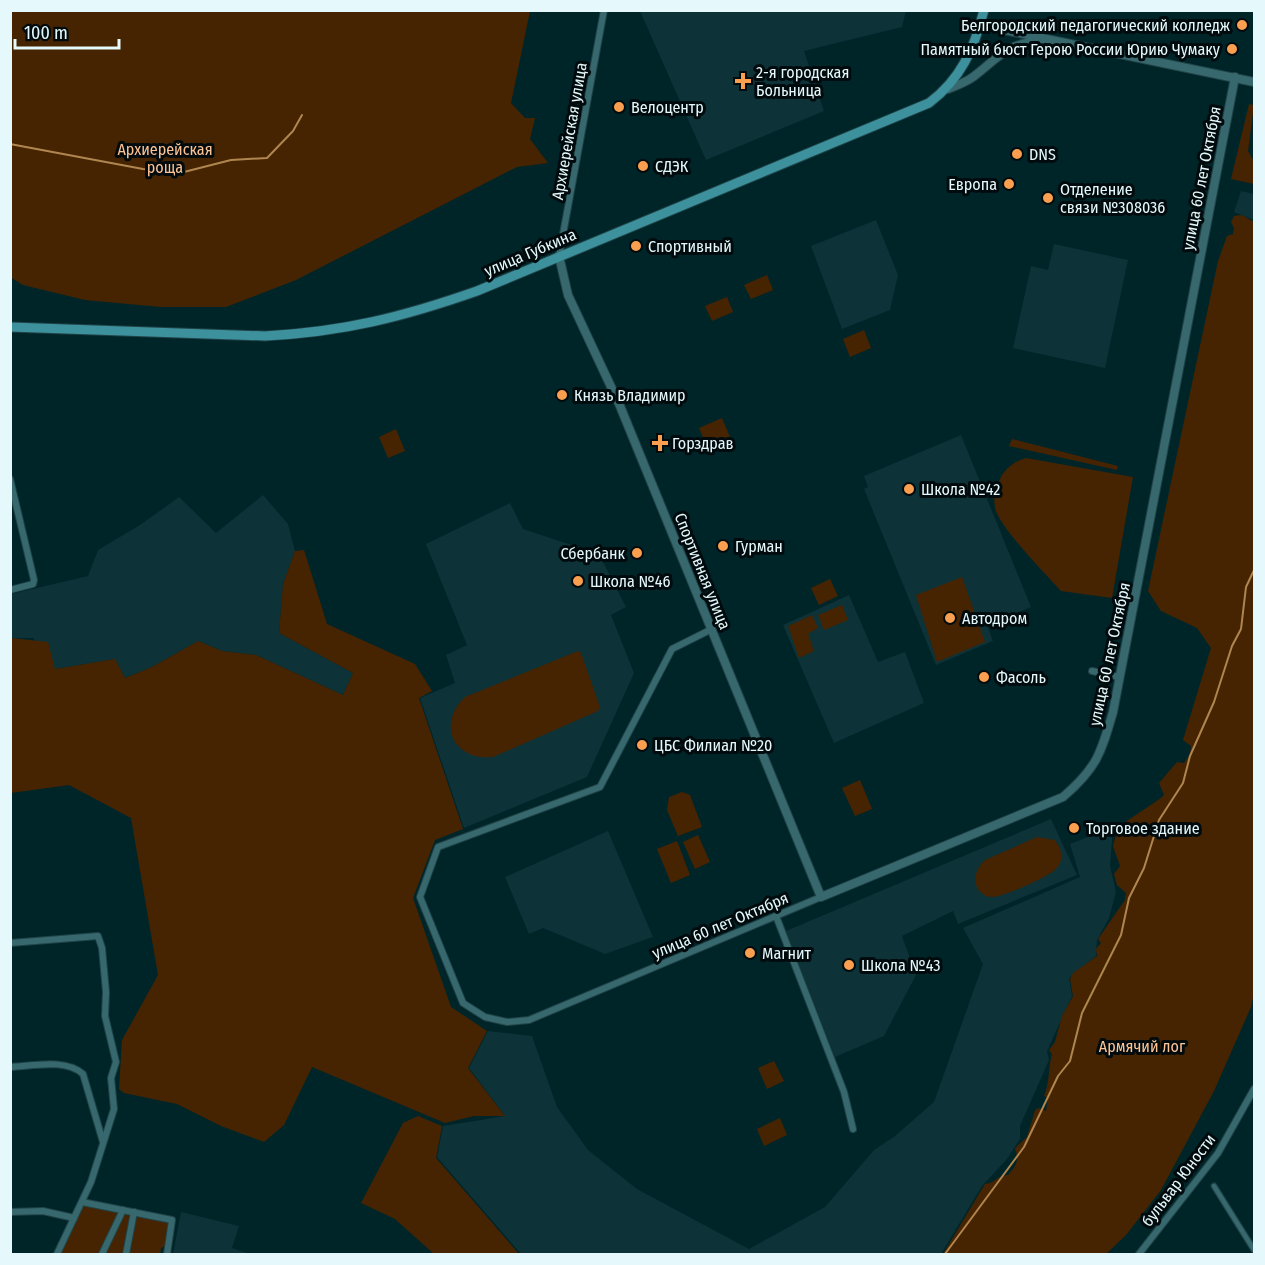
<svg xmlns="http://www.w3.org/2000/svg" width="1265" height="1265" font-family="'Fira Sans Condensed',sans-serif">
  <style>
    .built { fill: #0d3237 }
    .green { fill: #472401 }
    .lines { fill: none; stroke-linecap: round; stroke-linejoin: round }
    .stream { stroke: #b08650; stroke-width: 2 }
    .pedestrian-casing { stroke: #204347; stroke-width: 7 }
    .minor-casing { stroke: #204347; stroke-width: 8 }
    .tertiary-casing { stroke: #204347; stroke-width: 10 }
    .secondary-casing { stroke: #204347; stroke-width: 11 }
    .pedestrian { stroke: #36686e; stroke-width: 4.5 }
    .minor { stroke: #36686e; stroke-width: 6 }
    .tertiary { stroke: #36686e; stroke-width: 8 }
    .secondary { stroke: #3c919c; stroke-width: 9 }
    .poi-dot { fill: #fa9f4f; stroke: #010b0d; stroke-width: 2 }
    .labels { text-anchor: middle; stroke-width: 6; stroke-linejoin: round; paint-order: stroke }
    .poi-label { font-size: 16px; fill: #e5f9fc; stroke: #010b0d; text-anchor: start }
    .street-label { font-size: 16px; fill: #e5f9fc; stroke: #010b0d }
    .park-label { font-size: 16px; fill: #ffc496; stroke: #010b0d }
  </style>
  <rect width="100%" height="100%" fill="#002529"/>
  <g class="built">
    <polygon points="640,11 906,11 902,27 804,51 824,111 706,160"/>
    <polygon points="1241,191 1254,194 1254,220 1234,212"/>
    <polygon points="876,220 898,275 890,310 842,329 811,246"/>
    <polygon points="1054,244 1128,260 1105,368 1013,348 1031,266 1048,270"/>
    <polygon points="961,435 1031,607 987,625 993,641 936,665 864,489 868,487 864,476"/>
    <polygon points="263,495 288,524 295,551 283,584 279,633 353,673 343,695 256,655 222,651 198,641 152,667 125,678 115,659 55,669 33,638 11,638 11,594 88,576 98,550 140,525 179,497 216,533"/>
    <polygon points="510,503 523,529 599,554 626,607 611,615 634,673 587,777 464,828 420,698 455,683 446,655 467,645 426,544"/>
    <polygon points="849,595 878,662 905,652 924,703 834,743 783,625"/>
    <polygon points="1051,819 1077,875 958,924 953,911 902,936 916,975 884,1036 835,1057 786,931"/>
    <polygon points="1113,827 1110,866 1116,892 1109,918 1097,940 1096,956 1069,978 1072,996 1047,1051 1049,1060 1020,1126 1020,1139 1007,1159 982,1186 941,1254 521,1254 437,1157 443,1126 505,1116 469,1068 488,1031 532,1036 557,1107 588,1150 637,1189 749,1249 825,1207 874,1150 895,1136 934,1102 983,964 963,928 1080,877 1070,844"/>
    <polygon points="608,831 653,937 605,954 543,928 529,934 505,877"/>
    <polygon points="181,1212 239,1226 232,1248 250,1254 173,1254"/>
  </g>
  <g class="green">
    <polygon points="10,11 530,11 511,103 525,118 535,118 530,139 548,163 517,167 296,280 226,307 161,307 85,300 23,285 10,277"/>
    <polygon points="1249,104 1254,105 1248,151 1254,162 1254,184 1231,179"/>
    <path d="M1242 215 1254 222V993L1251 1007 1214 1091 1161 1190 1126 1235 1106 1254H943L985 1184C994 1184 998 1175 1008 1175 1017 1165 1019 1161 1015 1148L1027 1137 1035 1110 1039 1108 1046 1111 1048 1098 1044 1096C1050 1081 1048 1069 1052 1054L1049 1050 1055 1042 1062 1016 1073 996 1070 979 1073 973 1097 956 1096 949 1101 943 1098 939 1125 900 1126 893 1117 885 1114 874 1120 866 1113 846 1118 827 1161 798 1164 795 1159 783 1177 762 1184 763 1190 754 1191 746 1183 740 1211 648 1197 628 1161 611 1148 591 1218 261 1227 236 1233 234 1234 228 1231 222 1234 216Z"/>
    <polygon points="767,275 773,290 751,299 744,285"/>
    <polygon points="727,297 733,312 712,321 705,306"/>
    <polygon points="864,330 871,348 850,357 843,339"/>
    <polygon points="722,418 730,437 707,447 699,428"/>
    <polygon points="396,429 405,451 388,458 379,437"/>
    <polygon points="1012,439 1118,466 1117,470 1009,446"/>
    <path d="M1026 458 1133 477 1112 598 1061 591C1046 574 999 527 995 508 993 496 996 487 1001 477 1007 467 1015 461 1026 458Z"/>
    <polygon points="304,550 327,624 415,664 432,691 419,698 463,829 435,840 413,898 451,1007 487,1031 468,1068 505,1116 474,1116 445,1123 312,1067 284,1125 264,1142 221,1126 177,1104 124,1093 119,1089 122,1040 158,975 131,818 69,785 11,793 11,638 48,642 55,669 115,659 125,678 152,667 198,641 222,651 256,655 343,695 353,673 279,633 283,584 295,551"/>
    <polygon points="962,577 985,642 937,662 916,595"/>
    <polygon points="830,579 838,596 819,605 811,588"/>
    <polygon points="842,605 848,620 824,630 818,615"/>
    <polygon points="812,615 818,628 808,634 814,651 799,658 788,626"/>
    <path d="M578 651 581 653 600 707 598 711 493 757C454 761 436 725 465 697Z"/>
    <polygon points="860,780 872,809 855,816 842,788"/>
    <polygon points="682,792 690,795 702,827 678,836 667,810 669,797"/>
    <polygon points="698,835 710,862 695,869 683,842"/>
    <path d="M1037 837 1055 840 1060 848 1062 858C1060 863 1059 866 1055 870 1047 877 1000 899 990 897 970 892 973 870 985 860Z"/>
    <polygon points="677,841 690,875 671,883 657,849"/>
    <polygon points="774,1061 784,1081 767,1089 758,1068"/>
    <polygon points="418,1116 442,1126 436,1158 519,1254 434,1254 395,1219 361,1203 403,1123"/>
    <polygon points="780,1118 787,1135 764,1146 757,1129"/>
    <polygon points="83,1204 121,1211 100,1254 59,1254"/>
    <polygon points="125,1212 131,1213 123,1254 105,1254"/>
    <polygon points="135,1214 170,1221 166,1246 161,1248 160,1254 128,1254"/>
  </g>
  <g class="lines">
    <g class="stream">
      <polyline points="10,144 143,169 180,173 231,160 267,158 293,131 302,115"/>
      <polyline points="945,1254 1024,1147 1058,1076 1070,1061 1082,1013 1121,935 1129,898 1144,868 1159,820 1183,783 1190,756 1214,702 1232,646 1241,629 1246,587 1254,570"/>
    </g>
    <g class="pedestrian-casing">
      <polyline id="pedestrian" points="1214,1186 1254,1250"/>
    </g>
    <g class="minor-casing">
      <g id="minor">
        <polyline points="559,256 604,10"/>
        <polyline points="10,479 34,580 33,584 10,590"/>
        <polyline points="712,629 672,649 600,787 438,847 420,897 463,1003 485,1017 507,1022 529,1020 821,897"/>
        <polyline points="1092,671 1119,677"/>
        <polyline points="776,916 844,1092 853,1129"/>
        <polyline points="10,943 98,936 102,948 106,992 105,1016 116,1062 111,1078 114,1109 91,1182 57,1254"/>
        <path d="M10 1067C33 1066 65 1058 83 1074L103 1142"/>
        <polyline points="82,1202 172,1220 167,1254"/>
        <polyline points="10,1212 43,1211 74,1218"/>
        <polyline points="102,1254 123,1210"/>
        <polyline points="126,1254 134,1212"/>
        <polyline points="1139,1254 1218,1153 1254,1089"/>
      </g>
    </g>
    <g class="tertiary-casing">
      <g id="tertiary">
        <polyline points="980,25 1254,82"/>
        <path d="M948 89C956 86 966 82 973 77 1001 56 1003 45 1042 40"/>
        <path d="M559 256 568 295 620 406 821 897 1063 797C1097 768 1101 753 1113 712L1235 77"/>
      </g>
    </g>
    <g class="secondary-casing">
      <path id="secondary" d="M10 327 265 336C343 332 403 317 477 291L929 103C961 79 974 49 984 10"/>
    </g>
    <use href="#pedestrian" class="pedestrian"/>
    <use href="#minor" class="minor"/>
    <use href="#tertiary" class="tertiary"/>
    <use href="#secondary" class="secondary"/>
  </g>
  <g class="poi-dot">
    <circle cx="1242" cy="25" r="6"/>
    <circle cx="1232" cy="49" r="6"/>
    <path d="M740 72h6v6h6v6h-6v6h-6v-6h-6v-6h6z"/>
    <circle cx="619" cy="107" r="6"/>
    <circle cx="1017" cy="154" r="6"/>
    <circle cx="643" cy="166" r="6"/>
    <circle cx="1009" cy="184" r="6"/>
    <circle cx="1048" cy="198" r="6"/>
    <circle cx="636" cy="246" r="6"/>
    <circle cx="562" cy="395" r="6"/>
    <path d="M657 434h6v6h6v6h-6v6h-6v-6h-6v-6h6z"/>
    <circle cx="909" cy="489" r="6"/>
    <circle cx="723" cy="546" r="6"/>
    <circle cx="637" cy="553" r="6"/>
    <circle cx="578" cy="581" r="6"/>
    <circle cx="950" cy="618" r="6"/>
    <circle cx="984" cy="677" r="6"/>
    <circle cx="642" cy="745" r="6"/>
    <circle cx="1074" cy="828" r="6"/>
    <circle cx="750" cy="953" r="6"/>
    <circle cx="849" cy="965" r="6"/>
  </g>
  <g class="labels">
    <g class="poi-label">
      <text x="1230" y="31" text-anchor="end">Белгородский педагогический колледж</text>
      <text x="1220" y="55" text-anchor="end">Памятный бюст Герою России Юрию Чумаку</text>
      <text x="756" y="78">2-я городская<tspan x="756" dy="18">Больница</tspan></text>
      <text x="631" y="113">Велоцентр</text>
      <text x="1029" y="160">DNS</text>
      <text x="655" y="172">СДЭК</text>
      <text x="997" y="190" text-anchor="end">Европа</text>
      <text x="1060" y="195">Отделение<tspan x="1060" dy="18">связи №308036</tspan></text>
      <text x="648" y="252">Спортивный</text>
      <text x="574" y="401">Князь Владимир</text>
      <text x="672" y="449">Горздрав</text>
      <text x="921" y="495">Школа №42</text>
      <text x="735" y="552">Гурман</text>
      <text x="625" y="559" text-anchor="end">Сбербанк</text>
      <text x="590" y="587">Школа №46</text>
      <text x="962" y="624">Автодром</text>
      <text x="996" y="683">Фасоль</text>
      <text x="654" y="751">ЦБС Филиал №20</text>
      <text x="1086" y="834">Торговое здание</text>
      <text x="762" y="959">Магнит</text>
      <text x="861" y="971">Школа №43</text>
    </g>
    <g class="street-label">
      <text transform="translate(569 131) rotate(-80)" y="6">Архиерейская улица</text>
      <text transform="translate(1201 178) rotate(-79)" y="6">улица 60 лет Октября</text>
      <text transform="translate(530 252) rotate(-23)" y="6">улица Губкина</text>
      <text transform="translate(703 571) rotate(68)" y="6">Спортивная улица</text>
      <text transform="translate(1109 654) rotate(-78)" y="6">улица 60 лет Октября</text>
      <text transform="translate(720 925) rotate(-23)" y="6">улица 60 лет Октября</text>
      <text transform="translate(1178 1180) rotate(-53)" y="6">бульвар Юности</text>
    </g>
    <g class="park-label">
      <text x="165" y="155">Архиерейская<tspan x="165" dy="18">роща</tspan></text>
      <text x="1142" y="1052">Армячий лог</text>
    </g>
  </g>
  <rect width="1265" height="1265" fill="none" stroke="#e5f9fc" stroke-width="24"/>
  <path d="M15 39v9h104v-9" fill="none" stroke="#e5f9fc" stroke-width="3"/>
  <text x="24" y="39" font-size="18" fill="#e5f9fc" stroke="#010b0d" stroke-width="4.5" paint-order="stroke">100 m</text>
</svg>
